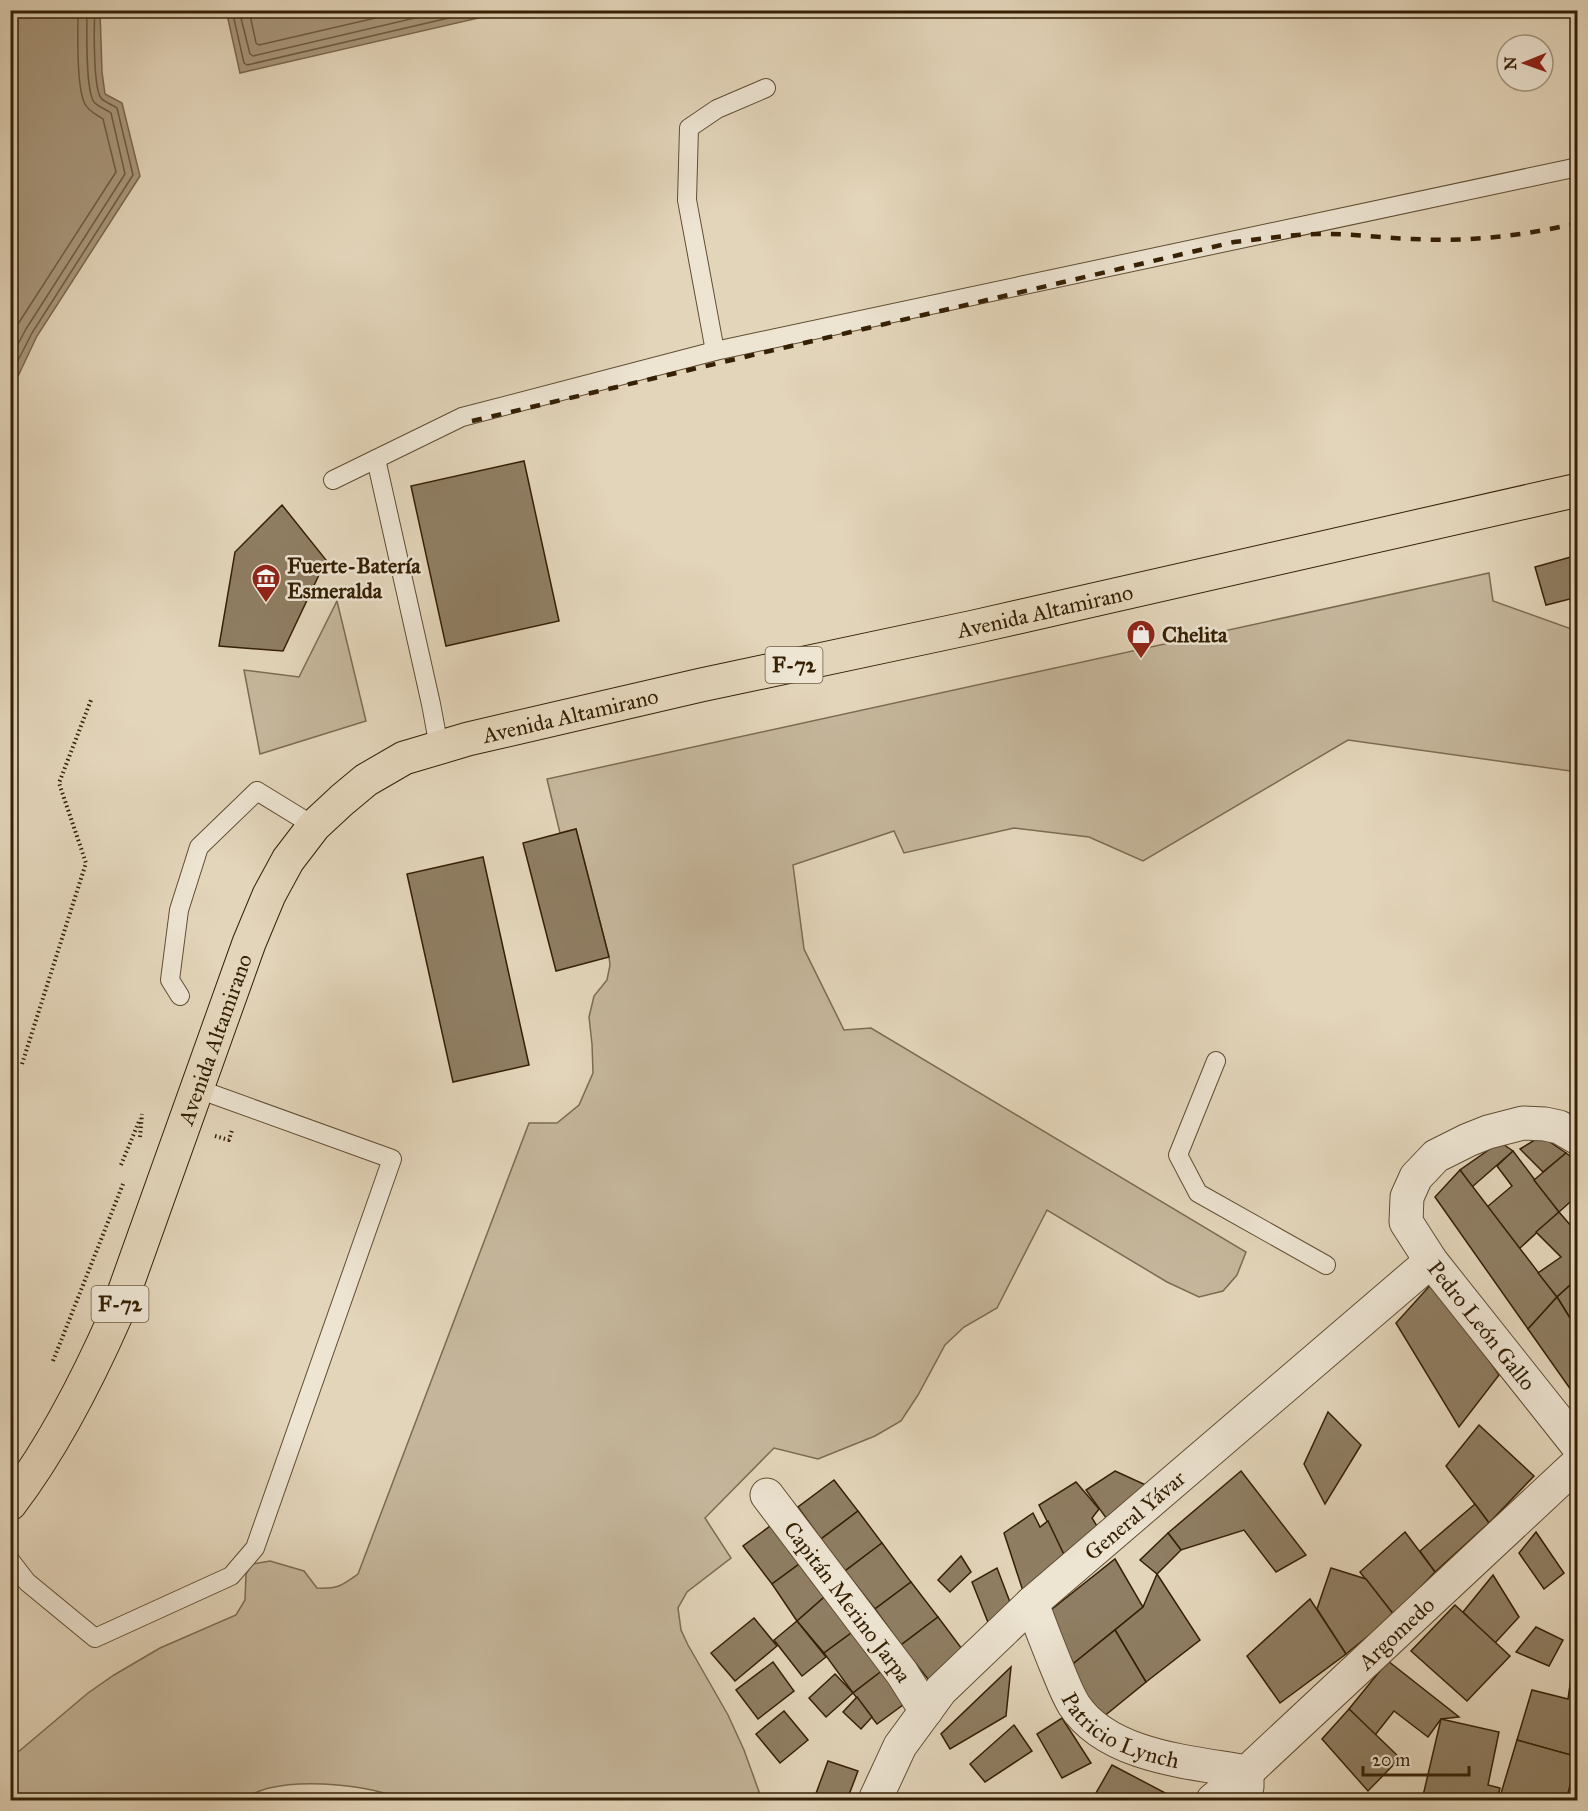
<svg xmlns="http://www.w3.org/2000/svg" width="1588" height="1811" font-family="'IM FELL Great Primer',serif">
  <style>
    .green { fill: #c5b69b; stroke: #7d6b50; stroke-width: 1.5 }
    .water { fill: #a8977c; stroke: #7a674c; stroke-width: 1.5 }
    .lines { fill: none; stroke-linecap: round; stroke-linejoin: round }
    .shore { stroke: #6e5c40; stroke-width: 1.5 }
    .building { fill: #8f7e63; stroke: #352004; stroke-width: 1.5 }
    .service-casing { stroke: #604d32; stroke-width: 20 }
    .minor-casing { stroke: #604d32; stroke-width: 35 }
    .primary-casing { stroke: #352004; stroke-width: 35 }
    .path { stroke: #352004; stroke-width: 4; stroke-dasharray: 1.5 3; stroke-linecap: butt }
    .service { stroke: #ede4d2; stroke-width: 18 }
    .minor { stroke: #ede4d2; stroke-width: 33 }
    .primary { stroke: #e3d5ba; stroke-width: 33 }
    .rail { stroke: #352004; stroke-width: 4.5; stroke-dasharray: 10 10; stroke-linecap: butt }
    .labels { text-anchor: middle; stroke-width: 5; stroke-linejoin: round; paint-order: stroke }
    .shield { fill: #ede4d2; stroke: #6c5b42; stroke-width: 1.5 }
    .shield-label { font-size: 21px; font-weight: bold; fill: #352004 }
    .poi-label { font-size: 22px; font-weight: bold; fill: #352004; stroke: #ede4d2; text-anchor: start }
    .street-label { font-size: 22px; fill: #352004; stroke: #ede4d2 }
  </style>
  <rect width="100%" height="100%" fill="#e3d5ba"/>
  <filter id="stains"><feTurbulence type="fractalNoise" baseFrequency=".00333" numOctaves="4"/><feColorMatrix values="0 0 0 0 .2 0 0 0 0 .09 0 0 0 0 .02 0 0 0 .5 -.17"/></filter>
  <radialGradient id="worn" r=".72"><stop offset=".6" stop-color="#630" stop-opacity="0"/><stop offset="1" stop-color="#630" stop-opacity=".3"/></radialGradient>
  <g class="green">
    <path d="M1489 573 1493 601 1577 631V772L1348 740 1143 861 1089 837 1014 828 904 853 894 831 793 865 804 949 844 1030 871 1028 1246 1252 1237 1275 1223 1291 1199 1297 1167 1282 1047 1210 997 1308 964 1327 945 1345 918 1395 901 1421 875 1436 818 1459 774 1448 705 1518 731 1558 687 1592 678 1608 681 1630 688 1645 728 1715 744 1750 762 1800H404C369 1785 307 1779 269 1788 256 1791 243 1800 230 1800 157 1803 84 1800 11 1800V1758L88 1693 114 1675 160 1648 236 1615 245 1600 246 1574 252 1564 270 1561 304 1571 317 1588C338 1589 341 1586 358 1574L529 1123H557L579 1105 593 1073 592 1044 589 1017 594 996 607 980 610 965 609 957 576 829 560 833 547 779Z"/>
    <polygon points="337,601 366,721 260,754 244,670 299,677"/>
  </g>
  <g class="water">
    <polygon points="11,10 100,11 102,72 105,94 122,103 140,176 37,336 11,391"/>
    <polygon points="226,10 509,10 509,11 240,73"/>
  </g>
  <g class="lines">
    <g class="shore">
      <polyline points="232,10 244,63 247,65 483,10"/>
      <polyline points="239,10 250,54 253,56 449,10"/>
      <polyline points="249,10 256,43 259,45 410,10"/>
      <path d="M10 339 18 324 116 172 103 119C96 114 89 112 85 104 76 87 78 32 78 10"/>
      <path d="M10 359 26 329 125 174 111 113C106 109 98 107 94 102 85 90 87 28 87 10"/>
      <path d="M10 376 32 333 133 175 117 108C113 105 104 102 101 98 93 88 94 25 95 10"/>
    </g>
  </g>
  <g class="building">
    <polygon points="524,461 559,621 446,646 411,486"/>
    <polygon points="282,505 326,560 283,651 219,646 235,552"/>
    <polygon points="1578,555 1578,597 1546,605 1535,567"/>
    <polygon points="576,829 609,957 556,971 523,843"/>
    <polygon points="483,857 529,1065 453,1082 407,874"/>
    <polygon points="1541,1136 1566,1153 1543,1172 1520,1149"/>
    <polygon points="1500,1142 1513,1151 1472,1187 1460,1170"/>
    <polygon points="1513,1151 1559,1212 1519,1249 1487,1207 1512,1186 1497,1166"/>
    <polygon points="1566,1153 1578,1162 1578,1195 1559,1212 1534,1180"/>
    <polygon points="1460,1170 1557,1297 1528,1329 1435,1197"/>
    <polygon points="1559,1212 1578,1234 1578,1278 1557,1297 1538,1273 1561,1257 1536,1232"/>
    <polygon points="1578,1278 1578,1331 1557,1297"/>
    <polygon points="1435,1280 1499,1375 1459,1427 1396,1323"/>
    <polygon points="1557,1297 1578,1331 1578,1400 1528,1329"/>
    <polygon points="1328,1412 1361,1445 1325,1504 1304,1464"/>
    <polygon points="1479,1425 1534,1476 1489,1523 1446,1466"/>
    <polygon points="1115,1471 1150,1487 1109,1522 1086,1490"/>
    <polygon points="1241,1471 1306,1555 1276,1572 1244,1530 1181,1550 1168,1533"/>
    <polygon points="834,1480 858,1511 821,1539 798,1507"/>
    <polygon points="1076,1482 1099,1509 1092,1518 1100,1531 1067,1561 1039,1505"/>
    <polygon points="1475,1504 1489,1523 1435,1572 1420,1551"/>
    <polygon points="858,1511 882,1543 845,1571 821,1539"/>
    <polygon points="1033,1513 1040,1527 1048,1521 1067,1561 1023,1591 1004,1533"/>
    <polygon points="777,1521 806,1559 772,1584 743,1546"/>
    <polygon points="1405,1532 1435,1572 1394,1615 1360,1572"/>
    <polygon points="1536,1532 1564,1573 1544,1589 1519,1553"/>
    <polygon points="1168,1533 1181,1550 1157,1574 1140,1560"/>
    <polygon points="882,1543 911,1582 875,1609 845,1571"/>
    <polygon points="961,1556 971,1572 950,1592 938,1580"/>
    <polygon points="806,1559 830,1592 797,1621 772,1584"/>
    <polygon points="1115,1559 1143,1607 1063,1672 1042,1617"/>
    <polygon points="997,1568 1013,1610 991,1630 972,1582"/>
    <polygon points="1331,1568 1366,1579 1394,1615 1346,1654 1317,1609"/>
    <polygon points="1157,1574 1200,1640 1146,1682 1115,1630 1143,1607"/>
    <polygon points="1493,1575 1519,1617 1495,1643 1463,1612"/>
    <polygon points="911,1582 938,1617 901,1645 875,1609"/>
    <polygon points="830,1592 858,1628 824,1653 797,1621"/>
    <polygon points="1310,1599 1346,1654 1280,1703 1247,1656"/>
    <polygon points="1455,1605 1510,1656 1467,1701 1411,1651"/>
    <polygon points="938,1617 968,1657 932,1684 901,1645"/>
    <polygon points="754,1618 777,1646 735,1681 711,1653"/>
    <polygon points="797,1621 826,1657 802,1676 774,1640"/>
    <polygon points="1536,1627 1563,1640 1549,1666 1516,1652"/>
    <polygon points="858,1628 887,1667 853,1693 824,1653"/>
    <polygon points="1115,1630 1146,1682 1097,1722 1063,1672"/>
    <polygon points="1388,1661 1459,1717 1441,1719 1428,1737 1394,1711 1375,1735 1349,1709"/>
    <polygon points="773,1662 794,1691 758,1719 736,1690"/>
    <polygon points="887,1667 911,1699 877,1724 853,1693"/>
    <polygon points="1011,1667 1006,1716 950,1749 941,1734"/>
    <polygon points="835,1674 853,1693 826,1717 809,1698"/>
    <polygon points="1571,1678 1578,1682 1578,1757 1517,1740 1532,1690 1568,1699"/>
    <polygon points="857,1697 872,1717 861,1729 843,1712"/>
    <polygon points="1349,1709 1400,1758 1368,1791 1322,1739"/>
    <polygon points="784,1711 808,1740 780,1763 756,1734"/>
    <polygon points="1062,1718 1091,1763 1062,1778 1037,1734"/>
    <polygon points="1441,1719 1499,1732 1488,1785 1500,1788 1497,1800 1422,1800"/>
    <polygon points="1014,1725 1032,1751 985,1782 970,1764"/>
    <polygon points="1517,1740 1578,1757 1566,1800 1499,1800"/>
    <polygon points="828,1761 858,1771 847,1800 830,1800 815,1796"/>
    <polygon points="1112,1765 1171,1796 1168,1800 1092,1800"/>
    <polygon points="308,1794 334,1795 363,1800 308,1800"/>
  </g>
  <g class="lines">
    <g class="service-casing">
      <g id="service">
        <polyline points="715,351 687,200 689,128 717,109 766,88"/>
        <polyline points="376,459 431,704 439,747"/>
        <polyline points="333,480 462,417 715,351 1578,167"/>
        <polyline points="180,996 170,980 179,910 199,847 257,791 314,826"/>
        <polyline points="1216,1061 1178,1155 1198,1193 1326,1265"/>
        <polyline points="10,1560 27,1582 95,1638 231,1576 255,1548 392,1159 198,1089"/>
      </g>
    </g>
    <g class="minor-casing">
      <g id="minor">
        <path id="s1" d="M1578 1138 1559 1127 1545 1124 1523 1123 1488 1132 1468 1140 1436 1156 1416 1177 1407 1197 1406 1222 1431 1261 1578 1446"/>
        <path id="s2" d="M767 1495 902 1673 926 1711"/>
        <path id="s3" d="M1032 1603C1039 1623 1047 1643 1055 1663 1061 1677 1066 1692 1074 1705 1108 1757 1191 1762 1247 1772V1787"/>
        <path id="s4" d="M875 1800 900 1746 941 1690 1032 1603 1431 1261"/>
        <path id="s5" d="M1213 1800 1247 1772 1578 1463"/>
      </g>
    </g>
    <g class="primary-casing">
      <g id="primary">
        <path id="s6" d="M10 1504C54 1446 87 1381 116 1315L249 943 269 895 288 860 314 826 342 800 366 780 404 758 468 739 701 685 974 627 1578 490"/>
      </g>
    </g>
    <g class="path">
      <polyline points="22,1064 86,863 59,783 91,700"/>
      <polyline points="215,1136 229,1140 232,1130"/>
      <polyline points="140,1137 142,1114"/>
      <polyline points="121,1165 140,1119"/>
      <polyline points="53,1361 123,1184"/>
    </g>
    <use href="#service" class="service"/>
    <use href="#minor" class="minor"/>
    <use href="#primary" class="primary"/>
    <path class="rail" d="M472 421 1234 242C1261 239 1288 235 1316 234 1349 233 1380 238 1413 239 1469 242 1523 236 1578 223"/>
  </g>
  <defs>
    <g id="museum-pin" transform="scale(1.5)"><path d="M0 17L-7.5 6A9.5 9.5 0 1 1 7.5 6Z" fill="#8f2418" stroke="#ede4d2"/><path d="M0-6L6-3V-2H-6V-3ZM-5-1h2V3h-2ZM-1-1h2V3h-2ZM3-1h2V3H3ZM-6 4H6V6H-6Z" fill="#fff"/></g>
    <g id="shop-pin" transform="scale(1.5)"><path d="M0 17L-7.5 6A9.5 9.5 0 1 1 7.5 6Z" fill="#8f2418" stroke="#ede4d2"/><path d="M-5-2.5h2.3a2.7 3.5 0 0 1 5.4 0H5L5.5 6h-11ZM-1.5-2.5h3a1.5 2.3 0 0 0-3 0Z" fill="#fff"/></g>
  </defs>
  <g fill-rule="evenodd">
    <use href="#museum-pin" x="266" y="578"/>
    <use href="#shop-pin" x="1141" y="634"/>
  </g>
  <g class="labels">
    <g class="shield">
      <rect x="765.5" y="647" width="57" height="36" rx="4.5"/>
      <rect x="91.5" y="1286" width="57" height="36" rx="4.5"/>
    </g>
    <g class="shield-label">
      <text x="794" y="672">F-72</text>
      <text x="120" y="1311">F-72</text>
    </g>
    <g class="poi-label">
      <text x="287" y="573">Fuerte-Batería<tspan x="287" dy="25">Esmeralda</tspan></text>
      <text x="1162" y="642">Chelita</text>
    </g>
    <g class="street-label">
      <text dy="8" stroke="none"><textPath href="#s6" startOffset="1518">Avenida Altamirano</textPath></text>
      <text dy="8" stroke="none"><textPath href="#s6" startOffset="1032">Avenida Altamirano</textPath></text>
      <text dy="8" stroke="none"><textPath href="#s6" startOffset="510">Avenida Altamirano</textPath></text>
      <text dy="8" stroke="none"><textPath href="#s1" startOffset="356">Pedro León Gallo</textPath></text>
      <text dy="8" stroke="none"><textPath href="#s4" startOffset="390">General Yávar</textPath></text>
      <text dy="8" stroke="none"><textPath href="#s2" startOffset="134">Capitán Merino Jarpa</textPath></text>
      <text dy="8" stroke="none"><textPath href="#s5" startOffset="248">Argomedo</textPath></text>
      <text dy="8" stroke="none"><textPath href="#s3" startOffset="165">Patricio Lynch</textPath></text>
    </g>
  </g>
  <rect width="1588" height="1811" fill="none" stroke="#e3d5ba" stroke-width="36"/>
  <rect x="12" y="12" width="1564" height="1787" fill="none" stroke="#352004" stroke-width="3"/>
  <rect x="18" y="18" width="1552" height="1775" fill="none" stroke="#352004" stroke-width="1.5"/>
  <g transform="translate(1525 63) rotate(269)"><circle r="28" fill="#ede4d2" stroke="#a39680" stroke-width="1.5"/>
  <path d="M0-4.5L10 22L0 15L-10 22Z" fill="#8f2418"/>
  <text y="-9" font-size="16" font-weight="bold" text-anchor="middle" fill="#352004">N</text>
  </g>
  <path d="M1363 1766v9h106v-9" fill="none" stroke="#352004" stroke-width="3"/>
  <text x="1372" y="1766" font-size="18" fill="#352004" stroke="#ede4d2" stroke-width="4.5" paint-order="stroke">20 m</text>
  <rect width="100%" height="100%" filter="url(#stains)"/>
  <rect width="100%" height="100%" fill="url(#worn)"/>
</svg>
